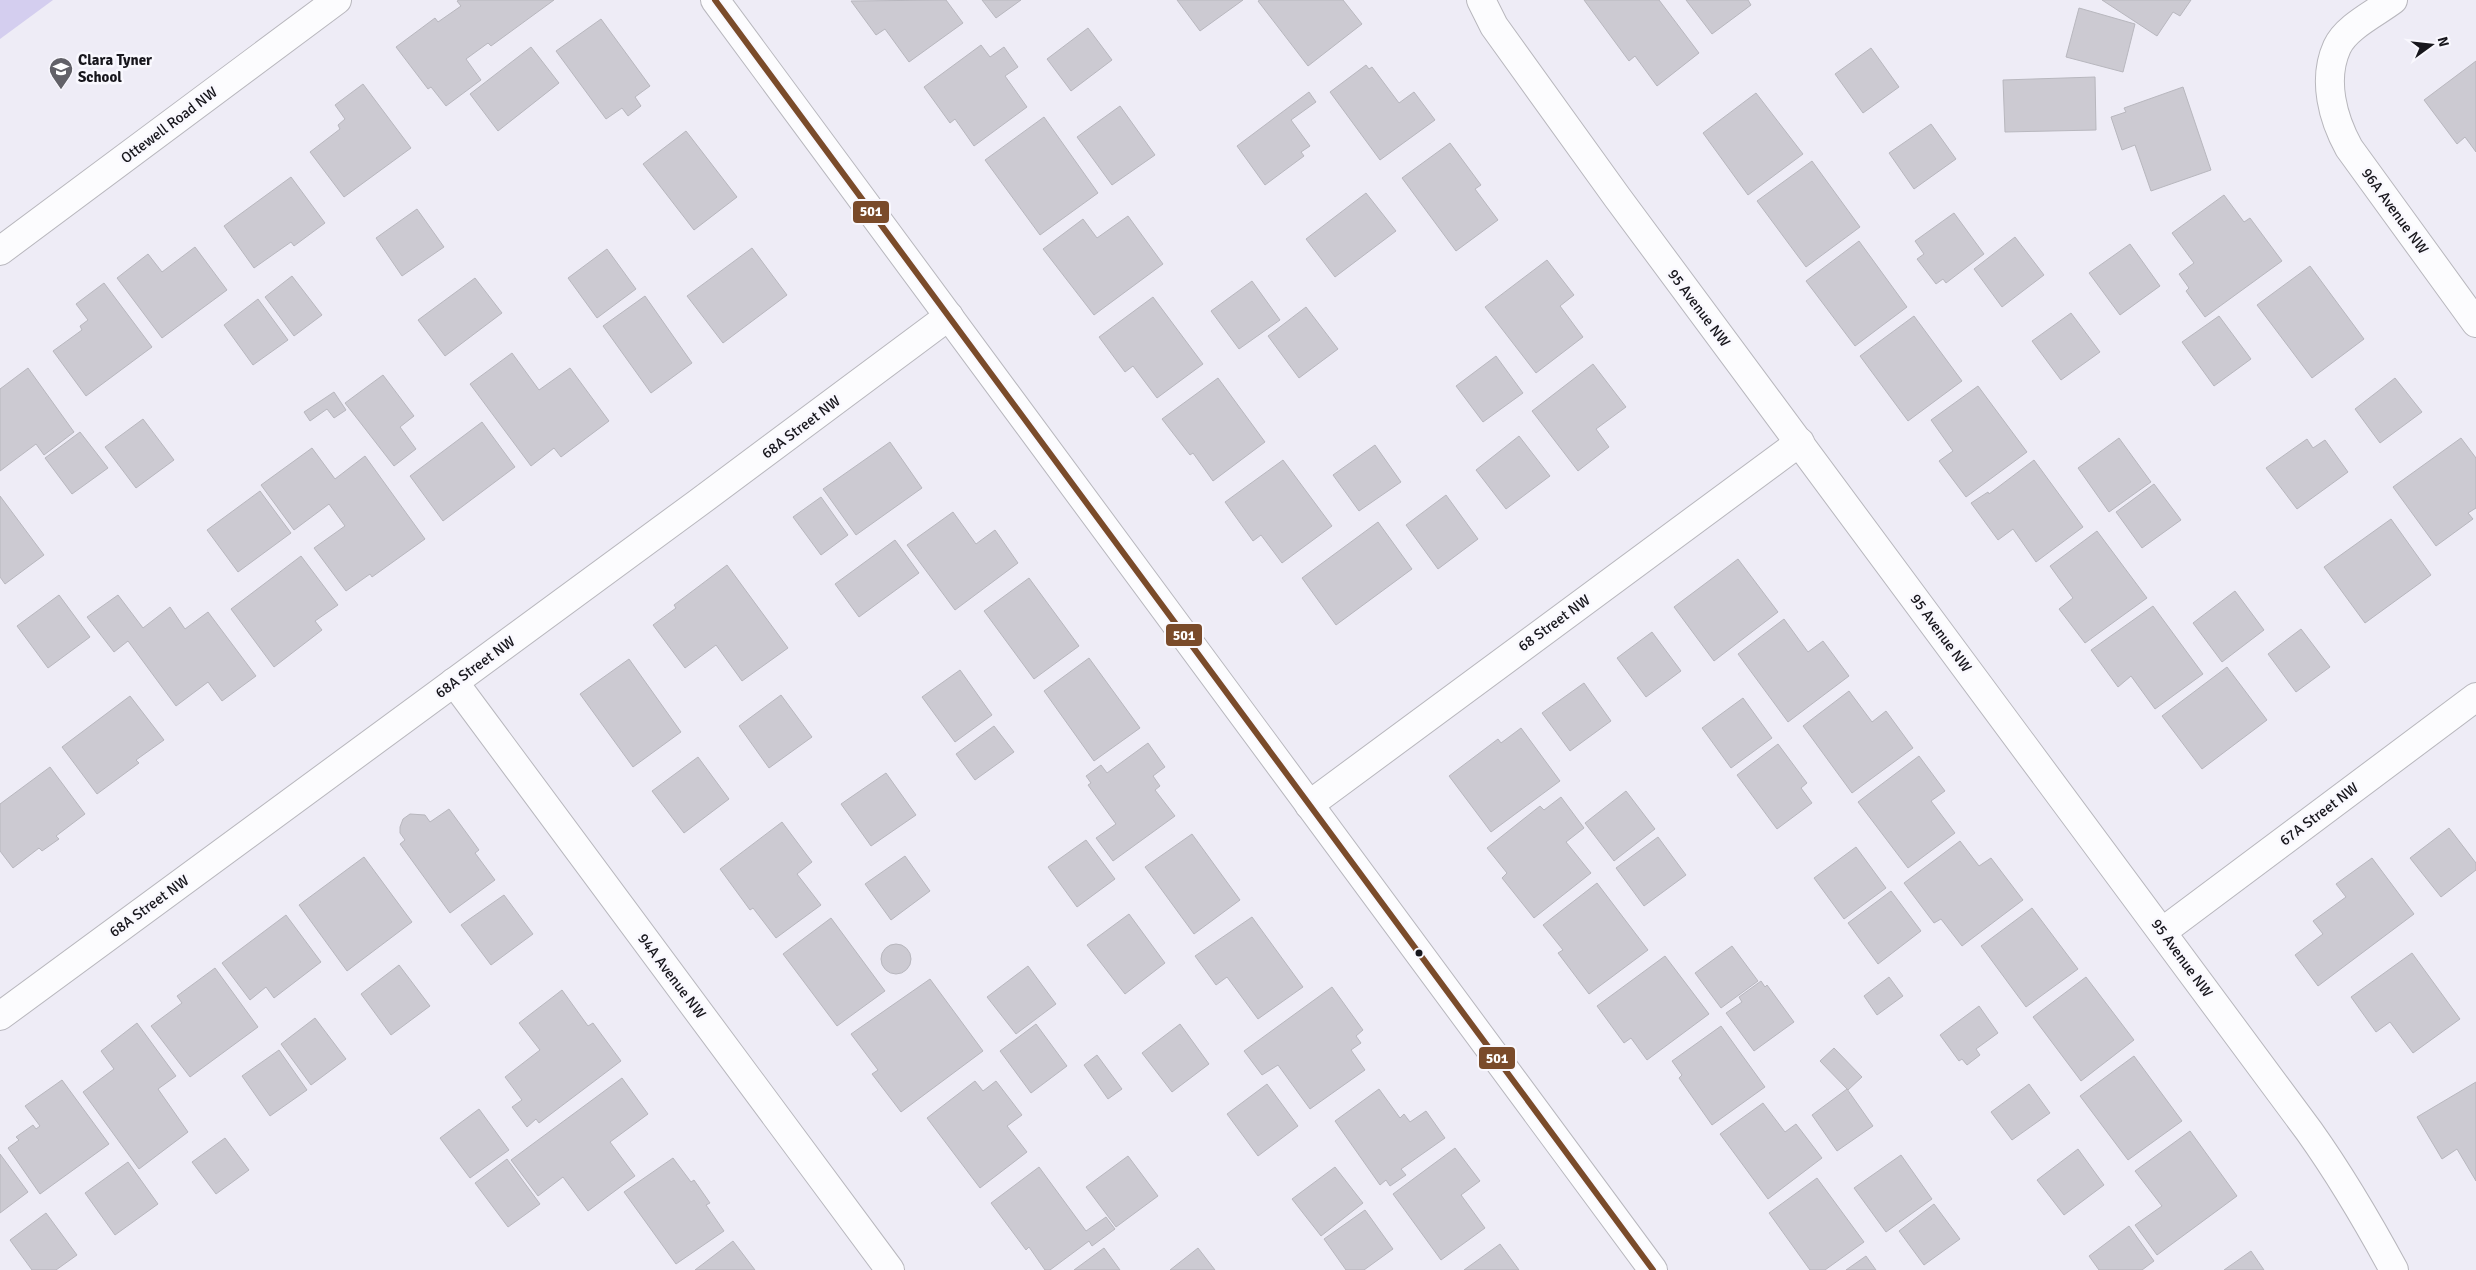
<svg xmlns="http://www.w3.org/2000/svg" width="2476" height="1270" font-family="Signika,sans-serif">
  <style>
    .green { fill: #d4ceef }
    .building { fill: #cccad2; stroke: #b8b7be }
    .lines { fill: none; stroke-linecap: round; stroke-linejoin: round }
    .street-casing { stroke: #b8b7bd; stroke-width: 30 }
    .secondary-casing { stroke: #b8b7bd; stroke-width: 30 }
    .street { stroke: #fcfcfe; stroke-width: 28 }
    .secondary { stroke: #fcfcfe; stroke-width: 28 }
    .bus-1-casing { stroke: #f9f8fe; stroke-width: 10 }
    .bus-1 { stroke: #7a4b2a; stroke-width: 6 }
    .bus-dot { fill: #17161c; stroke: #f9f8fe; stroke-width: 2 }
    .labels { text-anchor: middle; stroke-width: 5; stroke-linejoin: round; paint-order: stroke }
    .poi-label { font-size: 15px; font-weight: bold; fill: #17161c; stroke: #f9f8fe; text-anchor: start }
    .street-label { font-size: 15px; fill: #17161c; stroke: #f9f8fe }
    .line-badge { stroke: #f9f8fe; stroke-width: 2 }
    .badge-label { font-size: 14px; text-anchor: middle; font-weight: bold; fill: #fff }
  </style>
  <rect width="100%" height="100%" fill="#eeecf6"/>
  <polygon class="green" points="0,0 53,0 0,39"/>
  <g class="building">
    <polygon points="459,0 554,0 491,46 488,43 466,59 481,80 446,106 431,87 428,89 396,47 435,18 438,22 461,6 457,1"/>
    <polygon points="946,0 963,23 909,62 885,29 876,35 851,1"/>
    <polygon points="982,0 1021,0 996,18"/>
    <polygon points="1177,0 1243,0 1200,31"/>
    <polygon points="1260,0 1343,0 1362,24 1308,66 1258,1"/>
    <polygon points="1584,0 1659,0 1699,53 1657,86 1635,56 1629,61"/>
    <polygon points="1686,0 1748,0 1751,5 1712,34"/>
    <polygon points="2102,0 2191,0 2180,16 2173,12 2157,36"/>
    <polygon points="2079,8 2135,24 2123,72 2066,57"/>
    <polygon points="601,19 650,86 635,97 641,106 628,116 622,108 606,119 556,51"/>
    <polygon points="1088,28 1112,60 1071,91 1047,59"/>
    <polygon points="981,45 990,57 1004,47 1018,67 1005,76 1027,107 974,146 955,119 950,123 924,87"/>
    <polygon points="531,47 559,83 498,131 470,94"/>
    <polygon points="1871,48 1899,87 1863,113 1835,74"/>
    <polygon points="2476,61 2476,152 2465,137 2457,144 2424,100"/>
    <polygon points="1366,65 1369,69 1372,67 1399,103 1414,92 1435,120 1380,160 1330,92"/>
    <polygon points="2095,77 2096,130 2005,132 2003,80"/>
    <polygon points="363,84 411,148 344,197 310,152 340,129 338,125 345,119 335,105"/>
    <polygon points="2183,87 2211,170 2151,191 2135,145 2122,150 2111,117 2126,112 2124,108"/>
    <polygon points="1309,92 1316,102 1291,120 1310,146 1301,152 1304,156 1265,185 1237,146"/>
    <polygon points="1756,93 1803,154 1748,195 1703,133"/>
    <polygon points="1120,106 1155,155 1112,185 1077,137"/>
    <polygon points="1044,117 1098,193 1040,235 985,160"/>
    <polygon points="1931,124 1956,159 1914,189 1889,153"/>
    <polygon points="686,131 737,197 694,230 643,164"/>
    <polygon points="1450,143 1481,185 1475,189 1498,220 1456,251 1402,178"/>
    <polygon points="1812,161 1860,227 1806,267 1757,201"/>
    <polygon points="291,177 325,223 294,246 291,242 254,268 224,226"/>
    <polygon points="1366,193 1396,231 1335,277 1306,239"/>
    <polygon points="2224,195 2244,222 2250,218 2282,261 2205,317 2186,291 2189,288 2179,274 2194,263 2172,233"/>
    <polygon points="417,209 444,247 402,276 376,238"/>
    <polygon points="1954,213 1984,254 1946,283 1943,279 1936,284 1917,259 1924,254 1915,241"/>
    <polygon points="1128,216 1163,264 1094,315 1043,249 1083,219 1097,238"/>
    <polygon points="2015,237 2044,275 2002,307 1974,269"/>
    <polygon points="1859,241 1907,307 1855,346 1806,281"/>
    <polygon points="2130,244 2160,286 2120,315 2089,273"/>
    <polygon points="195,247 227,290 162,338 117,278 148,254 162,272"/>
    <polygon points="752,248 787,295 723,343 687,296"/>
    <polygon points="607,249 636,289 597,318 568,278"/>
    <polygon points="1547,260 1574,295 1560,306 1583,337 1536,373 1485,307"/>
    <polygon points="2310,266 2364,339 2312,378 2257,305"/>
    <polygon points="292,276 322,315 294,336 265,297"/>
    <polygon points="475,278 502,313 445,356 418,320"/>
    <polygon points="1252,281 1280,320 1239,349 1211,311"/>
    <polygon points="104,283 152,347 86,396 53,351 82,330 80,326 88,320 76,304"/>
    <polygon points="645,296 692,363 651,393 603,326"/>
    <polygon points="1153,297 1203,364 1157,398 1133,366 1125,372 1099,337"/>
    <polygon points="258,299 288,340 253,365 224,325"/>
    <polygon points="1306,307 1338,349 1299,378 1268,336"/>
    <polygon points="2071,313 2100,352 2061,380 2032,341"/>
    <polygon points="1914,316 1962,381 1908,421 1860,356"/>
    <polygon points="2219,316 2251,359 2214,386 2182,342"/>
    <polygon points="512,353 539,390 570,368 609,421 561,457 554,448 531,466 470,384"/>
    <polygon points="1496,356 1523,393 1483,422 1456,386"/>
    <polygon points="1593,364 1626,407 1596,429 1609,447 1578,471 1532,411"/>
    <polygon points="28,368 74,432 44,455 36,444 0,471 0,389"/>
    <polygon points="383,375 414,416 400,427 416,449 394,466 345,403"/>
    <polygon points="1218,378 1265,442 1213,481 1193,453 1190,455 1162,419"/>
    <polygon points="2395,378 2422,412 2380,443 2355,409"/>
    <polygon points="1978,386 2027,452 1966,497 1939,461 1953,451 1931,420"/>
    <polygon points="334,392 346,410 334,418 327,409 310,421 304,412"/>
    <polygon points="143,419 174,460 136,488 105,447"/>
    <polygon points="482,422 515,467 443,521 410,476"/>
    <polygon points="80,432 108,468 72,494 45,458"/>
    <polygon points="1519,436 1550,476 1506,509 1476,470"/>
    <polygon points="2119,438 2151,482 2109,512 2078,468"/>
    <polygon points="2461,438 2476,458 2476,508 2468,513 2473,519 2436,546 2393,487"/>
    <polygon points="2307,439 2313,448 2325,440 2348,472 2297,509 2266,468"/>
    <polygon points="890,442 922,488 856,535 823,489"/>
    <polygon points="1375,445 1401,482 1359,511 1333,475"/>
    <polygon points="312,448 335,479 365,456 425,539 372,577 370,574 346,591 314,548 345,526 329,504 294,530 261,485"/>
    <polygon points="1283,460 1332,526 1282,563 1261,535 1253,541 1225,502"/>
    <polygon points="2034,460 2083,527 2036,562 2013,529 1998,540 1971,503 1988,492 1989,494"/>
    <polygon points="2154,484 2181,520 2142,548 2116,512"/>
    <polygon points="260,491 291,533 238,572 207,530"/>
    <polygon points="1446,495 1478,539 1438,569 1406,525"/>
    <polygon points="0,496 44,555 5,584 0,577"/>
    <polygon points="821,497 848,535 821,555 793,517"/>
    <polygon points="953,512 976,544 995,530 1018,563 955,610 907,545"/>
    <polygon points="2391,519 2431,575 2365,623 2324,567"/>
    <polygon points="1378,522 1412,569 1336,625 1302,578"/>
    <polygon points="2097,531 2147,598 2085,643 2059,609 2073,598 2050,566"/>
    <polygon points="895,540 919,573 859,617 835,584"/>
    <polygon points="301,556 338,605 315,621 322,630 274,667 231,609"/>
    <polygon points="1738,559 1778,612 1714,661 1674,607"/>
    <polygon points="727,565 788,648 742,681 716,645 685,668 653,625 676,608 674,605"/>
    <polygon points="1029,578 1079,646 1034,679 984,611"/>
    <polygon points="2235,591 2264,630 2222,662 2193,623"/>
    <polygon points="59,595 90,637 48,668 17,626"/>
    <polygon points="118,595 143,628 170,607 185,629 208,612 256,676 222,701 208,682 176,706 128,641 114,652 87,617"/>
    <polygon points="2153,606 2203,674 2155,709 2131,676 2118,687 2091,650"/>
    <polygon points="1784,619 1808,652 1823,641 1849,676 1788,722 1738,654"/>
    <polygon points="2301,629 2330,667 2296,692 2268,654"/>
    <polygon points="1652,632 1681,671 1646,697 1617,658"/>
    <polygon points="1089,658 1140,728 1094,761 1044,691"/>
    <polygon points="629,659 681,732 633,767 580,694"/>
    <polygon points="2227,667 2267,720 2202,769 2162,716"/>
    <polygon points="960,670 992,715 955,742 922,697"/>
    <polygon points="1584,683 1611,721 1570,751 1542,713"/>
    <polygon points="1849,691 1872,722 1886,711 1913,748 1852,793 1803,726"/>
    <polygon points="781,695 812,737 769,768 739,726"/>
    <polygon points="130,696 164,740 136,760 139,763 97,794 62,747"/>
    <polygon points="1743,698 1772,738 1731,768 1702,728"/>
    <polygon points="994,726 1014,752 975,780 956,754"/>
    <polygon points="1521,728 1560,781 1491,832 1449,776 1498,739 1501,743"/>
    <polygon points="1148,743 1165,767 1153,776 1160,786 1155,790 1175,816 1113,861 1096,838 1116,824 1088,785 1091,783 1086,776 1101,765 1107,773"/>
    <polygon points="1778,744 1807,783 1801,788 1812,803 1777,829 1737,775"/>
    <polygon points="1919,756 1945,791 1931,801 1955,833 1908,868 1858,802"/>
    <polygon points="698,757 729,799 684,833 652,791"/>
    <polygon points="50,767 85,814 56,836 59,839 42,851 39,848 13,868 0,851 0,804"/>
    <polygon points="886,773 916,815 871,846 841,804"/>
    <polygon points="1626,791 1655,829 1614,861 1585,823"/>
    <polygon points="1561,797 1584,828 1566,842 1591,873 1534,918 1502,878 1507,873 1487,848 1540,806 1544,810"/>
    <polygon points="449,809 479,850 475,853 495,880 450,913 400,844 405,840 400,833 400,827 403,819 410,814 425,815 430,822"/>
    <polygon points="782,822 812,862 797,874 821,905 776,938 753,908 750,910 720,869"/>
    <polygon points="2449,828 2476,863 2476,870 2441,897 2410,858"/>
    <polygon points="1192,834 1240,900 1194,934 1145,867"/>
    <polygon points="1658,837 1686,875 1644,906 1616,868"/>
    <polygon points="1086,840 1115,879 1077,907 1048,867"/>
    <polygon points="1960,841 1979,866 1991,858 2023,900 1962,946 1941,919 1934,923 1904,883"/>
    <polygon points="1856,847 1886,888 1844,919 1814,878"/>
    <polygon points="905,856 930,891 891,920 865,884"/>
    <polygon points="364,857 412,922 347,971 299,905"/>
    <polygon points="2372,858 2414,914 2318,986 2295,955 2323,934 2313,921 2346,897 2336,884"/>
    <polygon points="1597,883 1648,950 1589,994 1558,953 1563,950 1543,925"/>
    <polygon points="1891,891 1921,931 1878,964 1848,923"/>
    <polygon points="504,895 533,934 491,965 461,925"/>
    <polygon points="2032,908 2078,969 2026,1007 1981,946"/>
    <polygon points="1129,914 1165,963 1125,994 1087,945"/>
    <polygon points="286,915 321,962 274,998 266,987 250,1000 222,963"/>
    <polygon points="1252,917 1303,987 1258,1019 1227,977 1216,985 1195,956"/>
    <polygon points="831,918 885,991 837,1026 783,954"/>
    <circle cx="896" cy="959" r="15"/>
    <polygon points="1732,946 1758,981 1721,1008 1695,973"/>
    <polygon points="2412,953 2460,1019 2413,1053 2390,1022 2376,1032 2351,997"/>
    <polygon points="1665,956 1709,1014 1647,1060 1631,1038 1624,1043 1597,1006"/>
    <polygon points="399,965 430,1006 391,1035 361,994"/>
    <polygon points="1028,966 1056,1004 1016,1034 987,997"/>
    <polygon points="215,968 258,1027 190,1077 151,1026 182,1003 177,996"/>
    <polygon points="1889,977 1903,996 1877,1015 1864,996"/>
    <polygon points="2086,977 2134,1040 2081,1081 2033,1017"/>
    <polygon points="930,979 983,1051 901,1112 872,1074 878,1070 851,1034"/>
    <polygon points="1761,981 1765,987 1767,985 1794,1022 1754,1051 1726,1013 1742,1002 1739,997"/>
    <polygon points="1332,987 1363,1030 1356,1036 1361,1043 1351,1050 1365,1070 1310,1109 1278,1065 1262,1075 1244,1051"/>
    <polygon points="562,990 588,1026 593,1023 621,1061 539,1123 536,1119 527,1127 512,1107 522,1100 505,1077 540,1050 519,1023"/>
    <polygon points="1979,1006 1998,1033 1976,1049 1980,1055 1967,1065 1962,1059 1959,1061 1940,1035"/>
    <polygon points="315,1018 346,1059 311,1085 281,1044"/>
    <polygon points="137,1023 176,1076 158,1089 188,1132 139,1169 83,1092 114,1069 101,1051"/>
    <polygon points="1036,1024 1067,1066 1031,1093 1000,1051"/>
    <polygon points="1180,1024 1209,1064 1172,1092 1142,1053"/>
    <polygon points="1721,1026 1765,1087 1712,1125 1679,1078 1682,1075 1672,1061"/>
    <polygon points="1834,1048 1862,1077 1848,1090 1820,1061"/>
    <polygon points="279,1050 307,1090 270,1116 242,1076"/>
    <polygon points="1097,1055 1122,1089 1108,1099 1084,1065"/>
    <polygon points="2134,1056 2182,1121 2128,1160 2080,1096"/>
    <polygon points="622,1078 648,1114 610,1142 635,1176 588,1211 563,1177 538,1196 511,1160"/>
    <polygon points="62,1080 109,1144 40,1194 8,1148 19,1140 16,1137 33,1125 36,1129 40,1126 25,1106"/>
    <polygon points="975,1081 983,1091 996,1081 1022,1115 1007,1126 1027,1152 980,1188 927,1118"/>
    <polygon points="2476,1082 2476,1181 2457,1149 2442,1159 2417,1117"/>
    <polygon points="1267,1084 1298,1126 1258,1156 1227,1114"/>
    <polygon points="2029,1084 2050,1113 2012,1140 1991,1112"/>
    <polygon points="1379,1089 1400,1118 1404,1114 1410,1122 1426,1111 1445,1138 1401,1169 1406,1175 1390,1186 1386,1180 1380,1185 1335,1121"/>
    <polygon points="1847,1089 1873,1126 1837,1151 1812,1115"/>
    <polygon points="1763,1103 1785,1132 1796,1124 1822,1158 1768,1199 1720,1134"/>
    <polygon points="479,1109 509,1150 470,1178 440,1138"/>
    <polygon points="2190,1131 2237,1196 2157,1255 2135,1225 2162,1206 2135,1171"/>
    <polygon points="225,1138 249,1170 216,1194 192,1162"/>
    <polygon points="1455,1148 1480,1181 1461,1195 1485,1228 1441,1260 1393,1194"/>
    <polygon points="2078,1149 2104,1185 2064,1215 2037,1180"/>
    <polygon points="0,1154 28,1192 0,1213"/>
    <polygon points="1901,1155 1932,1199 1886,1232 1854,1188"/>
    <polygon points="1128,1156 1158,1196 1116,1227 1086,1187"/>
    <polygon points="673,1158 691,1182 694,1180 710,1203 706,1205 724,1231 676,1264 624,1192"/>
    <polygon points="507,1159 540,1204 508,1227 475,1183"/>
    <polygon points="128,1162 158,1204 115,1235 85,1193"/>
    <polygon points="1039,1167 1086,1231 1106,1217 1115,1229 1092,1246 1089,1241 1050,1270 1045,1270 1029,1247 1026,1250 991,1203"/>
    <polygon points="1335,1167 1363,1203 1321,1236 1292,1199"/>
    <polygon points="1817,1178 1864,1242 1825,1270 1810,1270 1769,1213"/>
    <polygon points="1934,1204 1960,1239 1924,1265 1899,1231"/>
    <polygon points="1365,1210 1393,1249 1364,1270 1346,1270 1324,1239"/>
    <polygon points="46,1213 77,1255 56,1270 32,1270 10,1240"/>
    <polygon points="2129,1226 2154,1261 2142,1270 2099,1270 2089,1256"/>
    <polygon points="733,1241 755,1270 695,1270"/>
    <polygon points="1500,1244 1519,1270 1464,1270"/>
    <polygon points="1104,1248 1120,1270 1074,1270"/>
    <polygon points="1198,1248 1215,1270 1170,1270"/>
    <polygon points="2251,1251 2264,1270 2224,1270"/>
    <polygon points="1866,1256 1876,1270 1846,1270"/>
  </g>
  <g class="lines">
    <g class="street-casing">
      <g id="street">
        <path d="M1481 0 1494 26 1617 197 2309 1131C2341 1176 2368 1222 2394 1270"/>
        <path d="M2393 0C2376 13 2346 27 2337 47 2322 80 2333 119 2349 148L2476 323"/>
        <polyline points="454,682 890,1270"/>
        <polyline points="1309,805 1800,442"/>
        <polyline points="2162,932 2476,697"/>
        <polyline points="0,1016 698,503 949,316"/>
      </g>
    </g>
    <g class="secondary-casing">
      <g id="secondary">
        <polyline points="715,0 1653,1270"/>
        <polyline points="0,251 337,0"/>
      </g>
    </g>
    <use href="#street" class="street"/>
    <use href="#secondary" class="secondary"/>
    <g class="bus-1-casing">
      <polyline id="bus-1" points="715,0 1653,1270"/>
    </g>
    <use href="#bus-1" class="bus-1"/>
  </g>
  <defs>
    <g id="school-pin" transform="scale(1.25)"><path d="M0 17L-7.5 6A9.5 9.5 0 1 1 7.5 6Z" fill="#626168" stroke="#f9f8fe"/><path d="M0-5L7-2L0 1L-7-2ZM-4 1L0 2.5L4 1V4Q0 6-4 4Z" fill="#fff"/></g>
  </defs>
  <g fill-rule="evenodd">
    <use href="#school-pin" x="61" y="69"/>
  </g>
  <circle class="bus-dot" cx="1419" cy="953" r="4.5"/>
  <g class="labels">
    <g class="poi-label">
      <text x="78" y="65">Clara Tyner<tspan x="78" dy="17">School</tspan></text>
    </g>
    <g class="street-label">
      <text transform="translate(169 125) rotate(-37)" y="5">Ottewell Road NW</text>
      <text transform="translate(2395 211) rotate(54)" y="5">96A Avenue NW</text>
      <text transform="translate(1699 308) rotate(53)" y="5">95 Avenue NW</text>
      <text transform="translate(801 427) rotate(-37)" y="5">68A Street NW</text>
      <text transform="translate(1554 623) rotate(-36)" y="5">68 Street NW</text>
      <text transform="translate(1941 633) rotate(54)" y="5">95 Avenue NW</text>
      <text transform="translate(475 667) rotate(-36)" y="5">68A Street NW</text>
      <text transform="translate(2319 814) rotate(-37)" y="5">67A Street NW</text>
      <text transform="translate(149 906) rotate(-36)" y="5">68A Street NW</text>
      <text transform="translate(2182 958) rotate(54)" y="5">95 Avenue NW</text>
      <text transform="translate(672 976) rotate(53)" y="5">94A Avenue NW</text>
    </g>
  </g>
  <g class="line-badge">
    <rect x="852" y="200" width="38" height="24" rx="5" fill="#7a4b2a"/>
    <rect x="1165" y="623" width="38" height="24" rx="5" fill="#7a4b2a"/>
    <rect x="1478" y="1046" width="38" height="24" rx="5" fill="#7a4b2a"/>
  </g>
  <g class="badge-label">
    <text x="871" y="216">501</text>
    <text x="1184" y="640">501</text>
    <text x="1497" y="1063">501</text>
  </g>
  <g transform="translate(2431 45) rotate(75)" stroke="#f9f8fe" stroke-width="4" paint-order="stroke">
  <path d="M0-4L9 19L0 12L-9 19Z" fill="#17161c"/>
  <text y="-8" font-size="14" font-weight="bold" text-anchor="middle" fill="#17161c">N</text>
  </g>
</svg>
